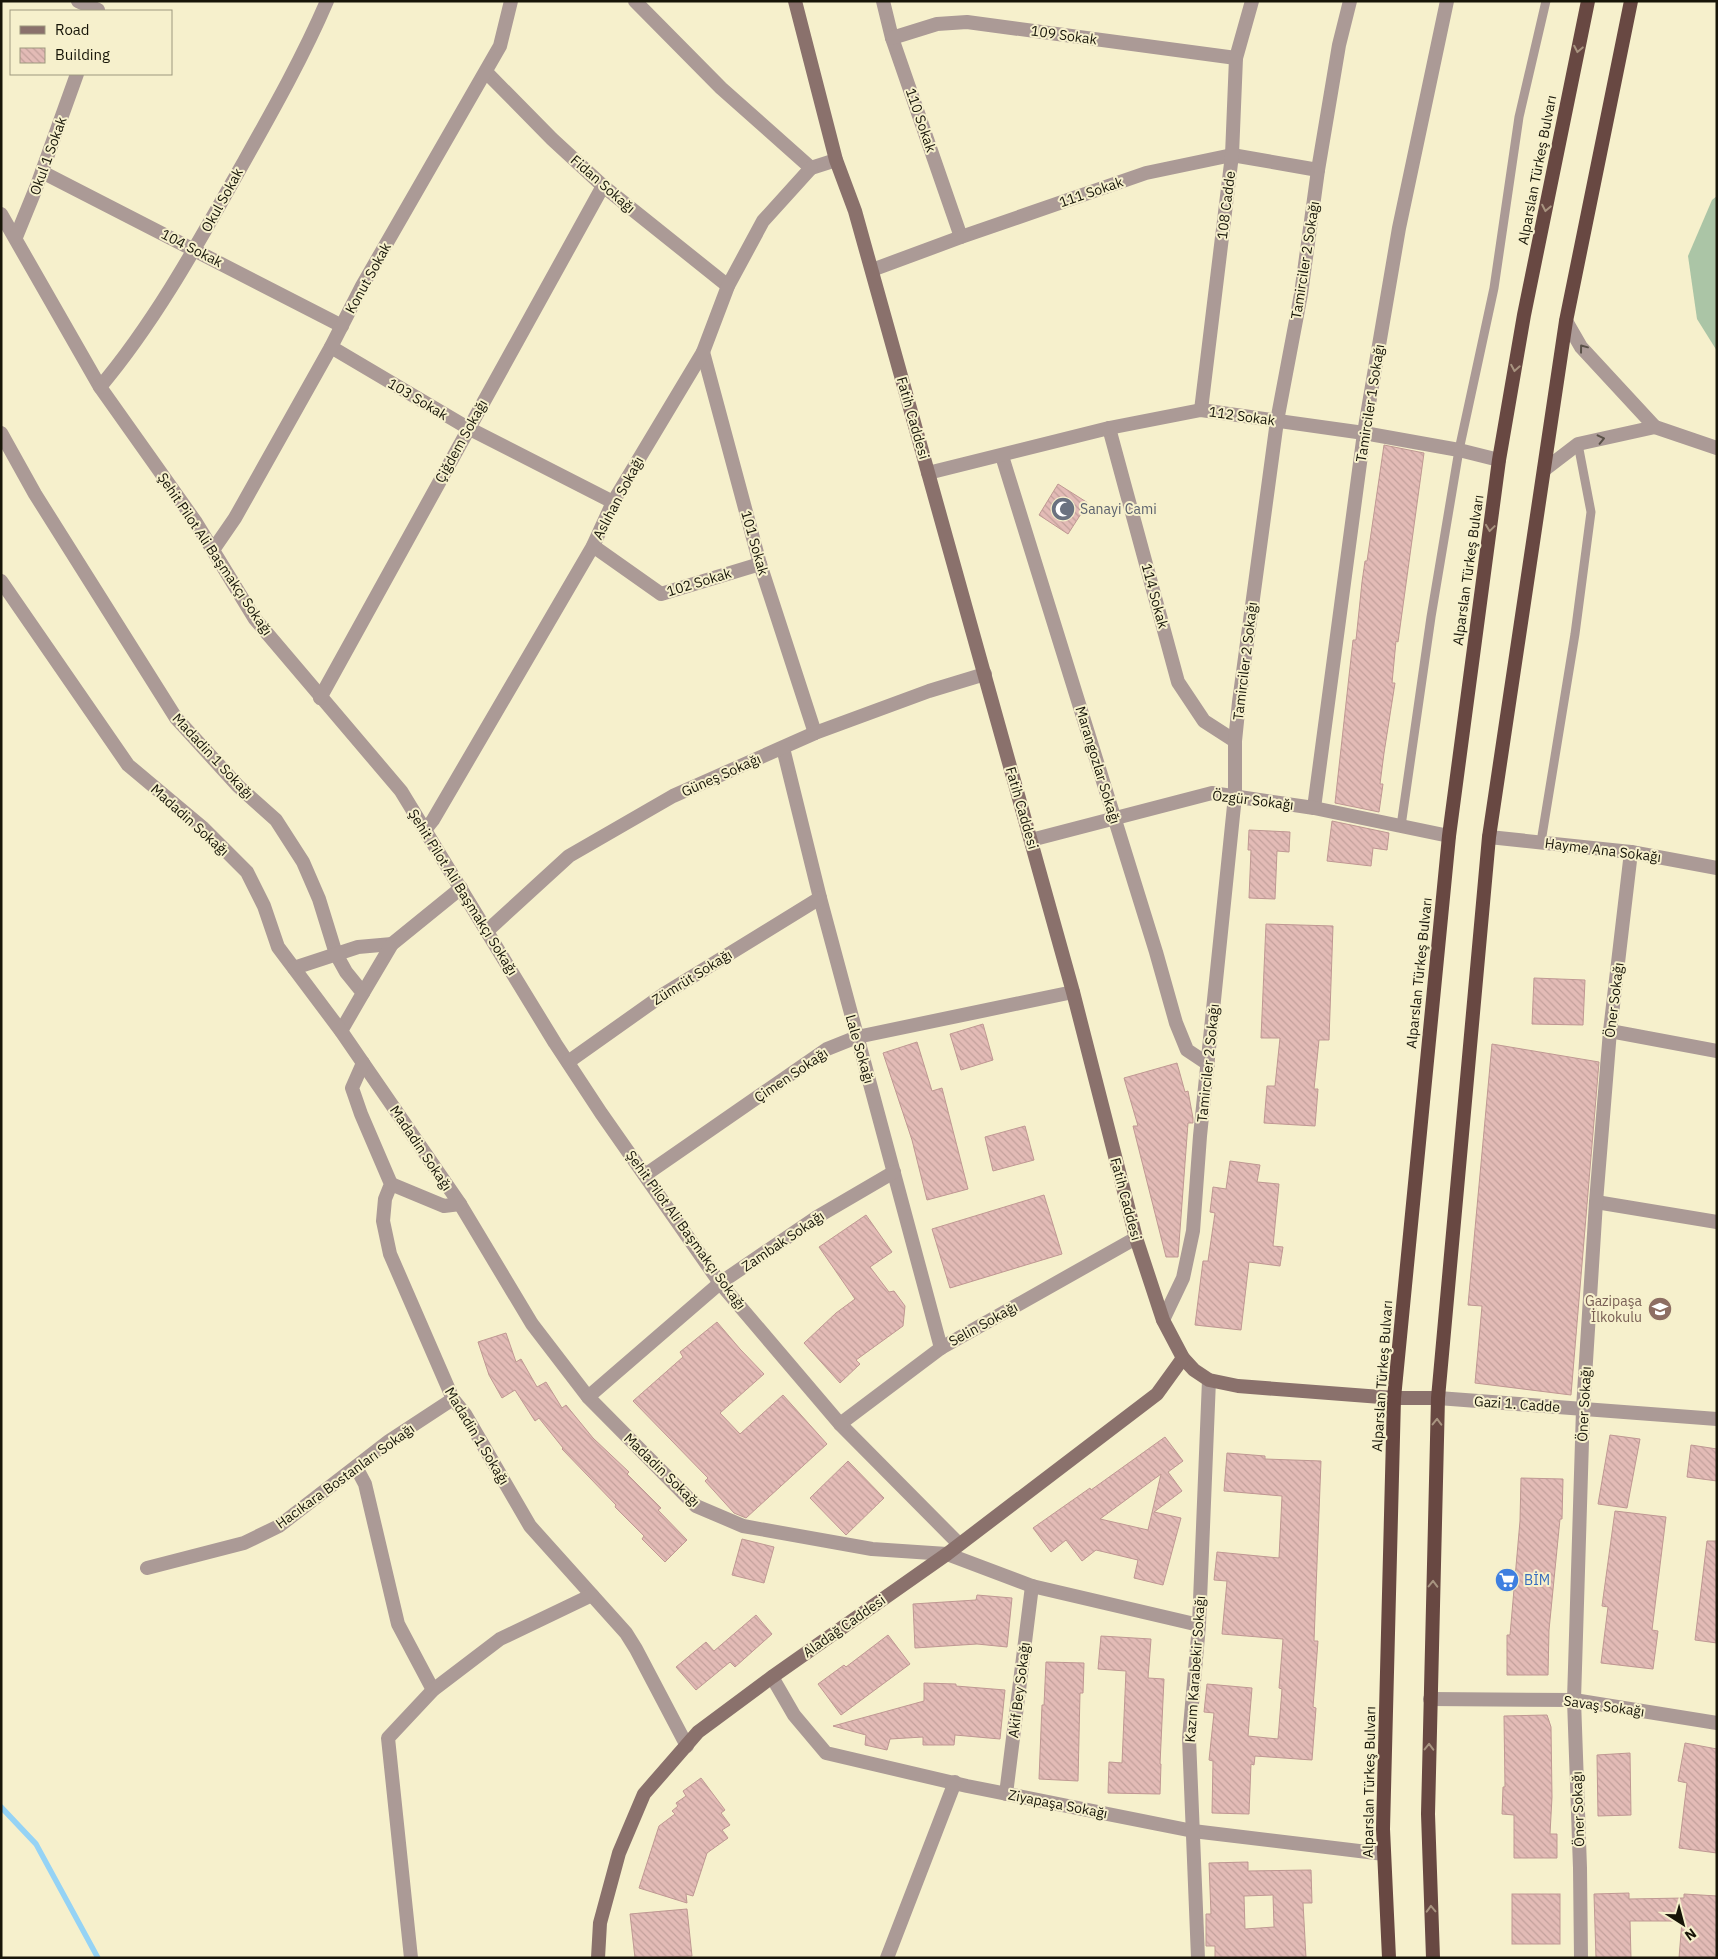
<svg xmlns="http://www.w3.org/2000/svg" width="1718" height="1959" font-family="'IBM Plex Sans',sans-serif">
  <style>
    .pitch { fill: #abc5a6 }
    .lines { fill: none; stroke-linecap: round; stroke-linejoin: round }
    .stream { stroke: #95d3f5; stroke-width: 5.5 }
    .building { fill: url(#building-back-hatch); stroke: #bf9893; fill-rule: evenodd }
    .service { stroke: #ab9a96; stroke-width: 9 }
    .minor { stroke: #ab9a96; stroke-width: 14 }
    .secondary { stroke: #8a716c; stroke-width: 14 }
    .trunk { stroke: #684842; stroke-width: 14 }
    .oneway { stroke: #a89480 }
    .oneway2 { stroke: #5a5148 }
    .labels { text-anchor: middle; stroke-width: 4; stroke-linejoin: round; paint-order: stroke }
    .street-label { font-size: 14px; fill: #171508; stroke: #f6f0cc }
    .worship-label { font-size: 14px; fill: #5b616d; stroke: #f6f0cc; text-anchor: start }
    .education-label { font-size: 14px; fill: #785e54; stroke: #f6f0cc; text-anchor: end }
    .shop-label { font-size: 14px; fill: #366cbe; stroke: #f6f0cc; text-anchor: start }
  </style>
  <defs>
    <pattern id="building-back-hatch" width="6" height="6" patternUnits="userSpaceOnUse" patternTransform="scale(1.25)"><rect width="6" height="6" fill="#e3bbb6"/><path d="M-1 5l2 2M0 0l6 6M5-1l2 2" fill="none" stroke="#c2a09b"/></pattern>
  </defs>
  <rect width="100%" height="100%" fill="#f6f0cc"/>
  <polygon class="pitch" points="1717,196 1717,351 1697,319 1688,256 1712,200"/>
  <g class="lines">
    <polyline class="stream" points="1,1807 36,1844 98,1958"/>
  </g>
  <g class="building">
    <polygon points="1384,445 1424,453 1398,642 1396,641 1392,683 1395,683 1384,753 1380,784 1383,784 1379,812 1335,803 1353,640 1356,640 1362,582 1365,561 1367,561"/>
    <polygon points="1058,484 1088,503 1068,534 1039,515"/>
    <polygon points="1332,821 1389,833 1387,850 1373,848 1371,866 1327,861"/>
    <polygon points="1249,830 1290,832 1289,852 1277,851 1275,899 1249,898 1251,850 1248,850"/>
    <polygon points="1266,924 1333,926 1329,1040 1319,1040 1314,1089 1318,1089 1315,1126 1264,1123 1267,1086 1275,1086 1280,1038 1261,1038"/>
    <polygon points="1534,978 1585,980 1583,1025 1532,1024"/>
    <polygon points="983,1024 993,1060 961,1070 950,1034"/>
    <polygon points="917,1042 932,1091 942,1088 968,1189 927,1200 912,1140 883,1053"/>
    <polygon points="1492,1044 1599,1062 1571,1395 1475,1383 1482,1306 1468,1305"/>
    <polygon points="1177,1063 1185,1092 1188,1091 1193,1118 1193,1123 1188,1123 1178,1257 1166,1257 1133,1126 1138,1126 1124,1078"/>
    <polygon points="1025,1126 1034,1160 993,1171 985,1137"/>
    <polygon points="1230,1161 1260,1165 1257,1182 1279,1184 1273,1246 1283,1247 1280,1266 1249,1262 1241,1330 1195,1325 1203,1261 1208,1261 1215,1213 1210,1212 1213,1187 1226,1189"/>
    <polygon points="1044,1195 1062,1254 950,1288 932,1229"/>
    <polygon points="866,1215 892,1252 870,1267 889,1292 894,1291 905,1306 903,1326 856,1360 860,1364 840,1383 804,1343 836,1313 855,1299 819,1247"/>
    <polygon points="717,1322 740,1349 764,1374 720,1413 740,1434 783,1395 827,1444 746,1518 734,1513 705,1481 708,1478 633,1401 683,1357 680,1352"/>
    <polygon points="506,1333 516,1362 521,1359 537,1387 546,1382 562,1408 566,1405 593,1438 629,1472 627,1474 661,1508 658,1510 687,1540 665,1562 642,1539 644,1536 615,1507 616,1505 562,1449 563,1448 539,1418 535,1421 515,1390 502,1398 489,1375 478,1342"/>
    <polygon points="1610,1435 1640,1439 1627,1508 1598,1504"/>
    <path d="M1165 1437 1183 1461 1168 1472 1182 1491 1154 1512 1181 1518 1163 1585 1134 1578 1138 1560 1096 1550 1082 1561 1066 1540 1051 1552 1033 1528 1090 1488 1091 1490ZM1161 1474 1148 1530 1100 1519Z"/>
    <polygon points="1691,1445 1717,1449 1717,1481 1687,1477"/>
    <polygon points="1227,1453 1265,1456 1265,1459 1321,1461 1314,1641 1318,1641 1313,1707 1316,1708 1312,1760 1255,1756 1254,1765 1251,1764 1249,1814 1212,1813 1213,1761 1209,1760 1214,1713 1204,1712 1207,1684 1252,1688 1248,1736 1278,1739 1282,1689 1279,1688 1283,1639 1222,1634 1227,1581 1214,1580 1217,1552 1279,1558 1282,1496 1224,1491"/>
    <polygon points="848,1461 884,1498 846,1535 810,1498"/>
    <polygon points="1521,1478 1563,1479 1562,1519 1560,1519 1549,1630 1548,1675 1507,1675 1507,1635 1510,1635 1520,1521"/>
    <polygon points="1615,1511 1666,1517 1652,1630 1658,1631 1653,1669 1601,1663 1608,1607 1602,1606"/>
    <polygon points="742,1539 774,1547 764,1583 732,1575"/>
    <polygon points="1707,1541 1717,1541 1717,1643 1695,1640"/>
    <polygon points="977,1595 1012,1598 1007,1647 977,1644 915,1648 913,1604 976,1600"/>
    <polygon points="756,1615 772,1634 735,1667 730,1662 696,1690 676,1667 706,1642 714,1651"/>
    <polygon points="888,1635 910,1664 841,1715 818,1684 844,1665 846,1667"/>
    <polygon points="1101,1636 1151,1639 1148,1678 1164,1679 1160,1764 1161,1764 1160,1794 1108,1793 1109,1762 1122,1763 1126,1671 1098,1669"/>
    <polygon points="1046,1662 1084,1663 1083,1693 1080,1693 1078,1781 1039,1779 1042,1705 1044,1705"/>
    <polygon points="924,1683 956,1684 956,1686 1005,1690 1000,1739 955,1735 954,1745 923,1745 923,1737 890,1739 887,1750 865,1745 866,1735 833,1726 924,1701"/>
    <polygon points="1547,1715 1551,1727 1552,1797 1550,1834 1557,1834 1557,1858 1514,1858 1514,1815 1502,1814 1503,1787 1505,1787 1504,1716"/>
    <polygon points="1685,1743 1717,1749 1717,1853 1679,1848 1687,1783 1678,1781"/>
    <polygon points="1630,1753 1631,1815 1598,1816 1597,1755"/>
    <polygon points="701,1778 725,1810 721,1813 730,1825 722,1830 728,1838 707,1853 693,1896 686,1894 687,1903 639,1888 659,1826 675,1814 672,1811 678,1806 676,1803 686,1796 683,1791"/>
    <path d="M1248 1862V1871L1311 1870 1312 1903H1303L1306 1958H1215V1946H1206V1914H1211L1209 1863ZM1273 1895 1274 1927 1245 1929 1244 1896Z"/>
    <polygon points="1629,1893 1629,1899 1684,1898 1684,1894 1717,1896 1717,1958 1679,1958 1682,1921 1630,1921 1631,1958 1596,1958 1594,1894"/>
    <rect x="1512" y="1894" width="48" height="50"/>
    <polygon points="687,1909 692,1956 635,1958 630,1914"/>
  </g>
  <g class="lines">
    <g class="service">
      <polyline points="1401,826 1431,617 1459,450 1494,288 1519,117 1546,1"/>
      <polyline points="1541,842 1575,634 1591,512 1578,444"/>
    </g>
    <g class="minor">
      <polyline points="78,1 98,10"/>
      <polyline points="635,1 721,88 811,168 836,160"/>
      <polyline points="883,1 892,38 961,237"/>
      <polyline points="892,38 937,24 967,22 1236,58"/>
      <polyline points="486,72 552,139 603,186 728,286"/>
      <polyline points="42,172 342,326"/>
      <polyline points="1,214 100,387 195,521 255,619 401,791 555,1043 601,1113 720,1283 840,1424 959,1544"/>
      <polyline points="16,237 36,188 77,74"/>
      <polyline points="872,270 961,237 1146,173 1232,155 1318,170"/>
      <polyline points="331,347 468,428 613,502"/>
      <polyline points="703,352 760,564 815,733"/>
      <path d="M100 387C152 325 192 254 232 183 265 124 300 64 327 1"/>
      <polyline points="1201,410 1232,155 1236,58 1252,1"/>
      <polyline points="1655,427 1717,448"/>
      <polyline points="1109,428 1178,682 1204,721 1235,741"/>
      <polyline points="1,433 35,494 176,718 238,786 276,820 303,862 319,899 336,954 346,972 363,993 341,1031"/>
      <polyline points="1002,456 1156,952 1176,1023 1187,1050 1208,1064"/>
      <polyline points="1544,470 1578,444 1655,427 1581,347 1566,321"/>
      <polyline points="928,473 1109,428 1201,410 1364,433 1459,450 1499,460"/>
      <polyline points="593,546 661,594 760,564"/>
      <polyline points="213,550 235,518 331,347 362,286 500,46 511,1"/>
      <polyline points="1,581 128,765 202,827 247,872 264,906 278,947 341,1031 460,1204 532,1324 588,1397 696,1506 743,1526 872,1549 947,1554 1032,1586 1199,1625"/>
      <polyline points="320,698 603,186"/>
      <polyline points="783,748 820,898 941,1348"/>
      <polyline points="1314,808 1364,433 1399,228 1447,1"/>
      <polyline points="425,830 433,820 593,546 613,502 703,352 728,286 763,221 811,168"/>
      <polyline points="1489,837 1631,852 1717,868"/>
      <polyline points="1031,840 1212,793 1314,808 1449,836"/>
      <polyline points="487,931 569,856 673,796 815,733 929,691 985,674"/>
      <polyline points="294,968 358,947 392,944"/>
      <polyline points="363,993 392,944 461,888"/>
      <polyline points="1610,1031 1717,1051"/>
      <polyline points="568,1062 664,994 820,898"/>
      <polyline points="363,1063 352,1088 361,1114 391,1184 385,1199 383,1221 390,1254 453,1399 465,1414 530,1526 626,1633 636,1649 687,1746"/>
      <polyline points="645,1175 827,1049 857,1037 1073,992"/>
      <polyline points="391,1184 444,1206 460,1204"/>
      <polyline points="1596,1202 1717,1222"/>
      <polyline points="1163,1320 1183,1278 1193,1231 1200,1136 1235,796 1235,741 1239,702 1277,421 1301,294 1318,170 1339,45 1350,1"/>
      <polyline points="588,1397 720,1283 817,1217 894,1172"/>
      <polyline points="1438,1398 1717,1419"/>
      <polyline points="840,1424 941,1348 1136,1238"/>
      <polyline points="356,1467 365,1484 398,1624 433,1690"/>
      <polyline points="147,1568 244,1543 279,1526 389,1441 453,1399"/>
      <polyline points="772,1677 794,1715 826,1753 967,1786 1193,1831 1384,1854"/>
      <polyline points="1430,1699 1574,1700 1717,1723"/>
      <polyline points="1006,1794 1032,1586"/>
      <polyline points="411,1958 388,1738 433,1690 500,1639 592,1595"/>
      <polyline points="887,1958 955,1782"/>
      <polyline points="1198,1958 1189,1738 1199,1625 1209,1380"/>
      <polyline points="1581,1958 1580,1868 1574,1700 1583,1409 1596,1202 1610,1031 1631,852"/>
    </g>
    <g class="secondary">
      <polyline points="795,1 836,160 855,211 1073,992 1136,1238 1163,1320 1183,1358 1194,1370 1209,1380 1238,1386 1394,1398 1438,1398"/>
      <polyline points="598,1958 600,1923 619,1853 644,1794 698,1732 772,1677 947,1554 1157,1394 1183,1358"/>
    </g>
    <g class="trunk">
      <polyline points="1389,1958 1383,1829 1394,1398 1449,836 1499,460 1524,315 1588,1"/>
      <polyline points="1433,1958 1428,1814 1438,1398 1489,837 1566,321 1631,1"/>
    </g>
  </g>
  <defs><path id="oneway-chevron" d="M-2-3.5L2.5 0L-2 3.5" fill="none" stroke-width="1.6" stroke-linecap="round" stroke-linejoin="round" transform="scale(1.25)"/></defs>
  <g class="oneway">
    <use href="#oneway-chevron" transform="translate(1578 49) rotate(101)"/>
    <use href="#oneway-chevron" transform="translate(1546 208) rotate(101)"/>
    <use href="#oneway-chevron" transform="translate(1515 368) rotate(100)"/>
    <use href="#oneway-chevron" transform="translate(1490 528) rotate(98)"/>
    <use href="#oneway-chevron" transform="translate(1437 1422) rotate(-89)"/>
    <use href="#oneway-chevron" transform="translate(1433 1584) rotate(-89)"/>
    <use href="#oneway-chevron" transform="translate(1429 1747) rotate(-89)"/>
    <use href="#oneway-chevron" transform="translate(1431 1909) rotate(-92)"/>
  </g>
  <g class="oneway2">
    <use href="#oneway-chevron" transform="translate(1583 348) rotate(-127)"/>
    <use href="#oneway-chevron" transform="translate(1601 439) rotate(-13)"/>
  </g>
  <defs>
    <g id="mosque-disc" transform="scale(1.25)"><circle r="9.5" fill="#6b7280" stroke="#f6f0cc"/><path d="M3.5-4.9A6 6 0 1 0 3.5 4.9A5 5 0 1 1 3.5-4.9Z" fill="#fff"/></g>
    <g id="school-disc" transform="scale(1.25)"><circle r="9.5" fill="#8d6e63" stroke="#f6f0cc"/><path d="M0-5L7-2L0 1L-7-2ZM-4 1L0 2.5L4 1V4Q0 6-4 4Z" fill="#fff"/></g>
    <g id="supermarket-disc" transform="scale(1.25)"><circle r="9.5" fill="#3f7fe0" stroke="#f6f0cc"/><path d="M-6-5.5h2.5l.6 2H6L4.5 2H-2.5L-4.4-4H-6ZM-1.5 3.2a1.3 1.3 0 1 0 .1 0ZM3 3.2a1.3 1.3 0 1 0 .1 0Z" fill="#fff"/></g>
  </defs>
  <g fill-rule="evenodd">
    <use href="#mosque-disc" x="1063" y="509"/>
    <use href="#school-disc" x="1660" y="1309"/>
    <use href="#supermarket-disc" x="1507" y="1580"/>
  </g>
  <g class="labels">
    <g class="street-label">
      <text transform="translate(1064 35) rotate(8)" y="5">109 Sokak</text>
      <text transform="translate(921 120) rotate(71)" y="5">110 Sokak</text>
      <text transform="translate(48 156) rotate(-70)" y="5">Okul 1 Sokak</text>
      <text transform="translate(1537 170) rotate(-79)" y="5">Alparslan Türkeş Bulvarı</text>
      <text transform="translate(603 184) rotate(41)" y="5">Fidan Sokağı</text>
      <text transform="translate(1091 192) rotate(-19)" y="5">111 Sokak</text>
      <text transform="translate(222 200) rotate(-61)" y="5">Okul Sokak</text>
      <text transform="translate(1226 205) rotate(-83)" y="5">108 Cadde</text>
      <text transform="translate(192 248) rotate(27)" y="5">104 Sokak</text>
      <text transform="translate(1305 260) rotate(-81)" y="5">Tamirciler 2 Sokağı</text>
      <text transform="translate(368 278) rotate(-61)" y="5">Konut Sokak</text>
      <text transform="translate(418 399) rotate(31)" y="5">103 Sokak</text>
      <text transform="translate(1370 403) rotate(-81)" y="5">Tamirciler 1 Sokağı</text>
      <text transform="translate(1242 416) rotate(8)" y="5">112 Sokak</text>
      <text transform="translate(913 418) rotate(74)" y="5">Fatih Caddesi</text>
      <text transform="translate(461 441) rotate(-61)" y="5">Çiğdem Sokağı</text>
      <text transform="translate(618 498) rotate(-62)" y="5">Aslıhan Sokağı</text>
      <text transform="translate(755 543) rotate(74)" y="5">101 Sokak</text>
      <text transform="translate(215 554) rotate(56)" y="5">Şehit Pilot Ali Başmakçı Sokağı</text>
      <text transform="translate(1468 570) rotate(-82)" y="5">Alparslan Türkeş Bulvarı</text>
      <text transform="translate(699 582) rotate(-17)" y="5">102 Sokak</text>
      <text transform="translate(1155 596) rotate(75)" y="5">114 Sokak</text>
      <text transform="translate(1245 661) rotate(-83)" y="5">Tamirciler 2 Sokağı</text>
      <text transform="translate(213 756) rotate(47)" y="5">Madadin 1 Sokağı</text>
      <text transform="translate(1098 765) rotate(73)" y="5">Marangozlar Sokağı</text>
      <text transform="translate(721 775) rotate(-24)" y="5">Güneş Sokağı</text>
      <text transform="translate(1253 800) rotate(7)" y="5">Özgür Sokağı</text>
      <text transform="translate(1022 808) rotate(74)" y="5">Fatih Caddesi</text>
      <text transform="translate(190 820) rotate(42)" y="5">Madadin Sokağı</text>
      <text transform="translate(1603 850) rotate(7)" y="5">Hayme Ana Sokağı</text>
      <text transform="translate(463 892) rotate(58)" y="5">Şehit Pilot Ali Başmakçı Sokağı</text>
      <text transform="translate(1419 973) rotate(-84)" y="5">Alparslan Türkeş Bulvarı</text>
      <text transform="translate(692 977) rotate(-32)" y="5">Zümrüt Sokağı</text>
      <text transform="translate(1614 1000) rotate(-83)" y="5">Öner Sokağı</text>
      <text transform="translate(860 1049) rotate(74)" y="5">Lale Sokağı</text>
      <text transform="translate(1208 1063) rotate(-84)" y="5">Tamirciler 2 Sokağı</text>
      <text transform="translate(791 1075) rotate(-34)" y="5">Çimen Sokağı</text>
      <text transform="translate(421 1148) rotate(56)" y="5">Madadin Sokağı</text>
      <text transform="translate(1126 1199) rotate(75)" y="5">Fatih Caddesi</text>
      <text transform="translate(686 1230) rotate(54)" y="5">Şehit Pilot Ali Başmakçı Sokağı</text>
      <text transform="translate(783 1241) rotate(-34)" y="5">Zambak Sokağı</text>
      <text transform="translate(983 1324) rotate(-29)" y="5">Selin Sokağı</text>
      <text transform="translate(1382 1376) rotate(-86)" y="5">Alparslan Türkeş Bulvarı</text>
      <text transform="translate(1517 1404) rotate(4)" y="5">Gazi 1. Cadde</text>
      <text transform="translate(1584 1404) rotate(-87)" y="5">Öner Sokağı</text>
      <text transform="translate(477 1436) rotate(59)" y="5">Madadin 1 Sokağı</text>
      <text transform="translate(662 1470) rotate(44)" y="5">Madadin Sokağı</text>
      <text transform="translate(345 1476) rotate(-36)" y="5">Hacıkara Bostanları Sokağı</text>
      <text transform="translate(844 1626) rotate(-35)" y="5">Aladağ Caddesi</text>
      <text transform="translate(1195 1669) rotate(-86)" y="5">Kazım Karabekir Sokağı</text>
      <text transform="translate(1019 1690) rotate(-83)" y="5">Akif Bey Sokağı</text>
      <text transform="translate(1604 1706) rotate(8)" y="5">Savaş Sokağı</text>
      <text transform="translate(1369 1782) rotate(-89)" y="5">Alparslan Türkeş Bulvarı</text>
      <text transform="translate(1058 1804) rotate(11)" y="5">Ziyapaşa Sokağı</text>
      <text transform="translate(1578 1809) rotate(-92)" y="5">Öner Sokağı</text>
    </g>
    <g class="worship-label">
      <text x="1080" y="514">Sanayi Cami</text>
    </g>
    <g class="education-label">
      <text x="1642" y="1306">Gazipaşa<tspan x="1642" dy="16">İlkokulu</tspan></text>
    </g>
    <g class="shop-label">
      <text x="1524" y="1585">BİM</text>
    </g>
  </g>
  <rect width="1718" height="1959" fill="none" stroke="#171508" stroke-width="5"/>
  <rect x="10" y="10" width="162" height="65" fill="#f6f0cc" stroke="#9d987e"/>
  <rect x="20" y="26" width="25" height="8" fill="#8a716c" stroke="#9d987e"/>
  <text x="55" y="35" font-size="15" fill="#171508">Road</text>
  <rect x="20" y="48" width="25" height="15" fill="url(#building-back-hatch)" stroke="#9d987e"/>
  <text x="55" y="60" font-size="15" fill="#171508">Building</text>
  <g transform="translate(1683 1924) rotate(144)" stroke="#f6f0cc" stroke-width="4" paint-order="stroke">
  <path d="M0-4L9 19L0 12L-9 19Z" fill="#171508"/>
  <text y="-8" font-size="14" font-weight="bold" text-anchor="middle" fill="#171508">N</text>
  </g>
</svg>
